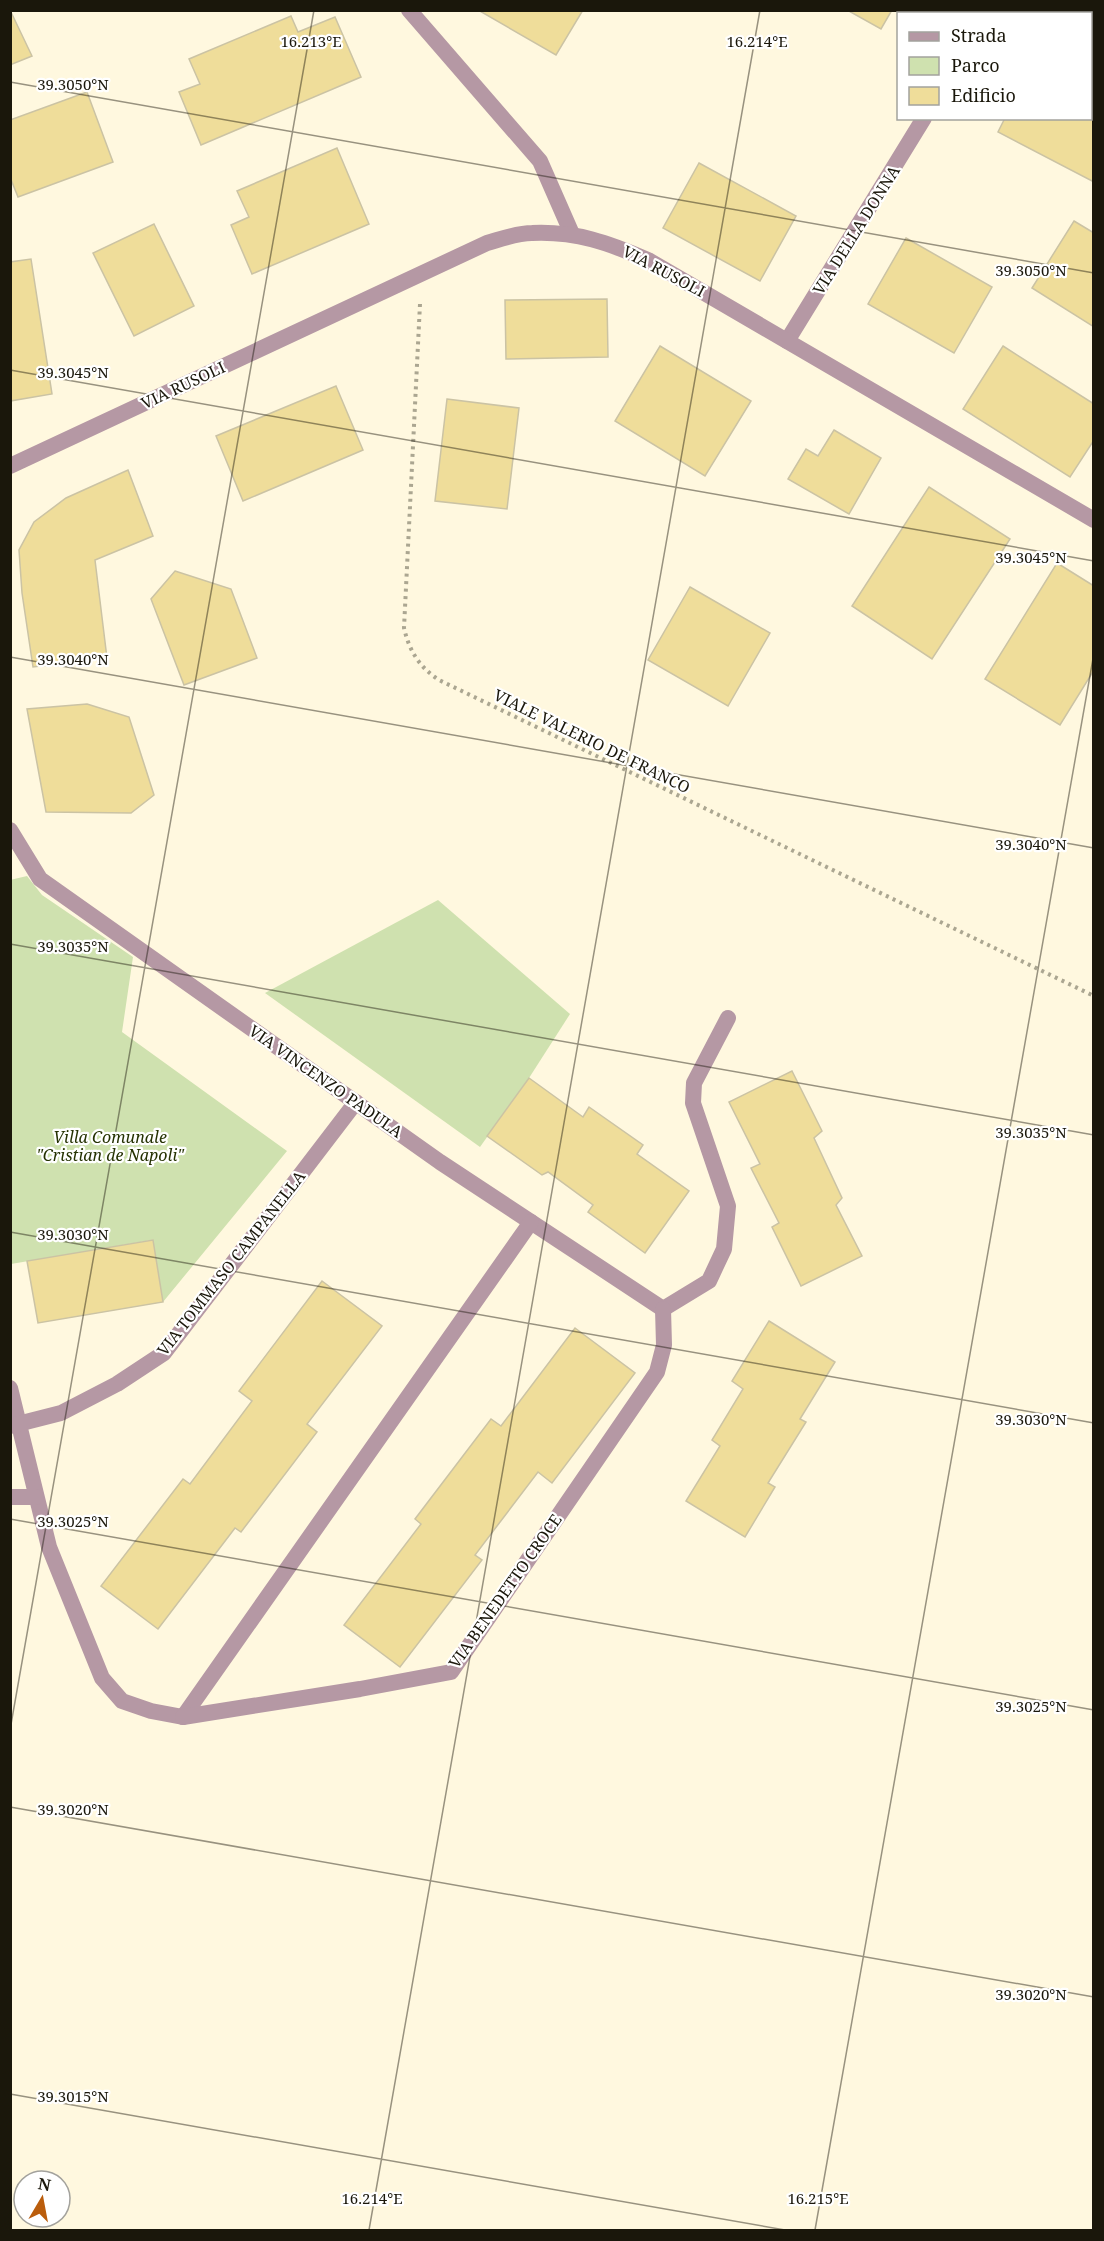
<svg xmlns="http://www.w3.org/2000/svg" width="1104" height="2241" font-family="'Noto Serif',serif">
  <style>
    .green { fill: #cfe1af }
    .building { fill: #efdd9a; stroke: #cbc3a4; stroke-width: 1.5 }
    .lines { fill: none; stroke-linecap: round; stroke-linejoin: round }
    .path { stroke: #aba691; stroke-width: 4; stroke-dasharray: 3 4.5; stroke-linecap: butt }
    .minor { stroke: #b598a4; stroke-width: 16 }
    .ticks { fill: none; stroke: #1a170b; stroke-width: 1.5; stroke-opacity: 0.45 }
    .labels { text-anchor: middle; stroke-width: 4.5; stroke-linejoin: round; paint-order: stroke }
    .street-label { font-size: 16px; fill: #1a170b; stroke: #fff }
    .park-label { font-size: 16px; font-style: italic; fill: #253202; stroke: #fff }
    .ticks-label { font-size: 15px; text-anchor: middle; fill: #1a170b; stroke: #fff; stroke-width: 4.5; stroke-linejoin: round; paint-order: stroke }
  </style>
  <rect width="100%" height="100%" fill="#fff8df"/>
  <g class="green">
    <polygon points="27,876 42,895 133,957 122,1032 287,1151 163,1302 152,1240 11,1264 10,880"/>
    <polygon points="438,900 570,1014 529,1078 480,1147 265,993"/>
  </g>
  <g class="building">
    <polygon points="10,10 32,56 10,65"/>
    <polygon points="478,10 583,10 556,55"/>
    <polygon points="847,10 892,10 881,29"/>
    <polygon points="291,16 298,32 335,17 361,77 201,145 179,92 200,84 189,59"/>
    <polygon points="1094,88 1094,182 998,132 1005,118 1090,118 1090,93"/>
    <polygon points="87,92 113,162 18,197 10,177 10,120"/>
    <polygon points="337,148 369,224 252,274 231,225 249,217 237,191"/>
    <polygon points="699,163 796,216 760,281 663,228"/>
    <polygon points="1074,221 1094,233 1094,327 1032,288"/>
    <polygon points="154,224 194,306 134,336 93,253"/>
    <polygon points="906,238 992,287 954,353 868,304"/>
    <polygon points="31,259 52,394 10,401 10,262"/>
    <polygon points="607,299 608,357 506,359 505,300"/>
    <polygon points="660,346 751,401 705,476 615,421"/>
    <polygon points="1003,346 1094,404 1094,440 1070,477 963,409"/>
    <polygon points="336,386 363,450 243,501 216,436"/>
    <polygon points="447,399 519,408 507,509 435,501"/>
    <polygon points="834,430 881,458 849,514 788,479 806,449 818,456"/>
    <polygon points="128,470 153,536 95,560 107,658 33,667 22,593 19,550 34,522 66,498"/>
    <polygon points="929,487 1010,539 932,659 852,606"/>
    <polygon points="1057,563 1094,586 1094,670 1060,725 985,679"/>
    <polygon points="175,571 231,589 257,658 184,685 151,599"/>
    <polygon points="690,587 770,633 728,706 648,660"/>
    <polygon points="87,704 129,717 154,795 131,813 46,812 27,709"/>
    <polygon points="792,1071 822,1131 814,1138 842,1198 836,1205 862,1256 801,1286 772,1227 779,1223 751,1168 760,1164 729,1102"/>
    <polygon points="529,1078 583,1117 589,1107 643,1145 637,1154 689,1191 645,1253 588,1212 593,1205 548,1172 542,1175 487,1136"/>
    <polygon points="153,1240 163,1302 38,1323 27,1261"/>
    <polygon points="322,1281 382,1326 307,1424 317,1432 241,1532 235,1528 158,1629 101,1586 183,1479 190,1484 252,1401 239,1391"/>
    <polygon points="769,1321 835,1362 800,1419 806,1422 768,1483 775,1487 745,1537 686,1501 720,1446 712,1440 743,1389 732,1381"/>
    <polygon points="575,1328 635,1373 552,1483 538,1472 475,1555 482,1560 400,1667 344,1625 421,1524 415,1519 491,1419 501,1426"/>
  </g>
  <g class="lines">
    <path class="path" d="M420 304 404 628C409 650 419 667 439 680L1094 996"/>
    <g class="minor">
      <polyline points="409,10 540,161 572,234"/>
      <polyline points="989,14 991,10"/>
      <polyline points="787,341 924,118"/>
      <path d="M10 466 487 243C501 239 517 233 532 233 576 231 609 243 648 260L1094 520"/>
      <polyline points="10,830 40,879 440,1162 663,1309"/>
      <polyline points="663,1309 709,1281 724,1249 728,1206 693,1103 694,1083 728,1018"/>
      <polyline points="10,1388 49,1547 102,1678 122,1701 151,1711 183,1717 531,1222"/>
      <polyline points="10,1426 61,1413 117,1384 164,1353 356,1102"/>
      <polyline points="10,1497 36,1497"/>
      <polyline points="183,1717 360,1689 451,1672 657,1372 664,1345 663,1309"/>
    </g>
  </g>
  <path class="ticks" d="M10 82 1094 273M10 370 1094 561M10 657 1094 848M10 944 1094 1135M10 1232 1094 1423M10 1519 1094 1710M10 1730 314 10M10 1807 1094 1997M10 2094 785 2230M369 2230 760 10M815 2230 1094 653"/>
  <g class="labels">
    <g class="street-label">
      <text transform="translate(856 230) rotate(-58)" y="6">VIA DELLA DONNA</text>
      <text transform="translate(664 271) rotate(28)" y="6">VIA RUSOLI</text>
      <text transform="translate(183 385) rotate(-25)" y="6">VIA RUSOLI</text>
      <text transform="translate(592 741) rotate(26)" y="6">VIALE VALERIO DE FRANCO</text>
      <text transform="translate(326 1081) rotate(35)" y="6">VIA VINCENZO PADULA</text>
      <text transform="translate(231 1263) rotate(-52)" y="6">VIA TOMMASO CAMPANELLA</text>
      <text transform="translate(505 1591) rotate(-55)" y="6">VIA BENEDETTO CROCE</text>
    </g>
    <g class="park-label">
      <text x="110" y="1143">Villa Comunale<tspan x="110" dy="18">"Cristian de Napoli"</tspan></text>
    </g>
  </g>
  <g class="ticks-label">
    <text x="311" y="47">16.213°E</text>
    <text x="757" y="47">16.214°E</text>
    <text x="73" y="90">39.3050°N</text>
    <text x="1031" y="276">39.3050°N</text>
    <text x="73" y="378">39.3045°N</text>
    <text x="1031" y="563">39.3045°N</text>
    <text x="73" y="665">39.3040°N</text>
    <text x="1031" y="850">39.3040°N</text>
    <text x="73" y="952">39.3035°N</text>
    <text x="1031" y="1138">39.3035°N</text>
    <text x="73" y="1240">39.3030°N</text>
    <text x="1031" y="1425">39.3030°N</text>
    <text x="73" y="1527">39.3025°N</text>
    <text x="1031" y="1712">39.3025°N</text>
    <text x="73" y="1815">39.3020°N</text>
    <text x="1031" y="2000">39.3020°N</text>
    <text x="73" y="2102">39.3015°N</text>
    <text x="372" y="2204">16.214°E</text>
    <text x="818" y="2204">16.215°E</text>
  </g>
  <rect width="1104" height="2241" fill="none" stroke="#1a170b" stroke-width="24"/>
  <rect x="897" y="12" width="195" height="108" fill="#ffffff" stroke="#a3a29d" stroke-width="1.5"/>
  <rect x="909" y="32" width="30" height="9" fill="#b598a4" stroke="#a3a29d" stroke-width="1.5"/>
  <text x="951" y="42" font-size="18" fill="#1a170b">Strada</text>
  <rect x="909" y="57" width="30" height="18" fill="#cfe1af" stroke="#a3a29d" stroke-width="1.5"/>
  <text x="951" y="72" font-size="18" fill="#1a170b">Parco</text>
  <rect x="909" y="87" width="30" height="18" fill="#efdd9a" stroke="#a3a29d" stroke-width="1.5"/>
  <text x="951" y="102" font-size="18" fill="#1a170b">Edificio</text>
  <g transform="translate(42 2199) rotate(10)"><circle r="28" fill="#ffffff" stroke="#a3a29d" stroke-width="1.5"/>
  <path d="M0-4.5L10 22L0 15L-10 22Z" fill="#ba5d0c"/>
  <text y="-9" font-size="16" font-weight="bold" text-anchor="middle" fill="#1a170b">N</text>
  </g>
</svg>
